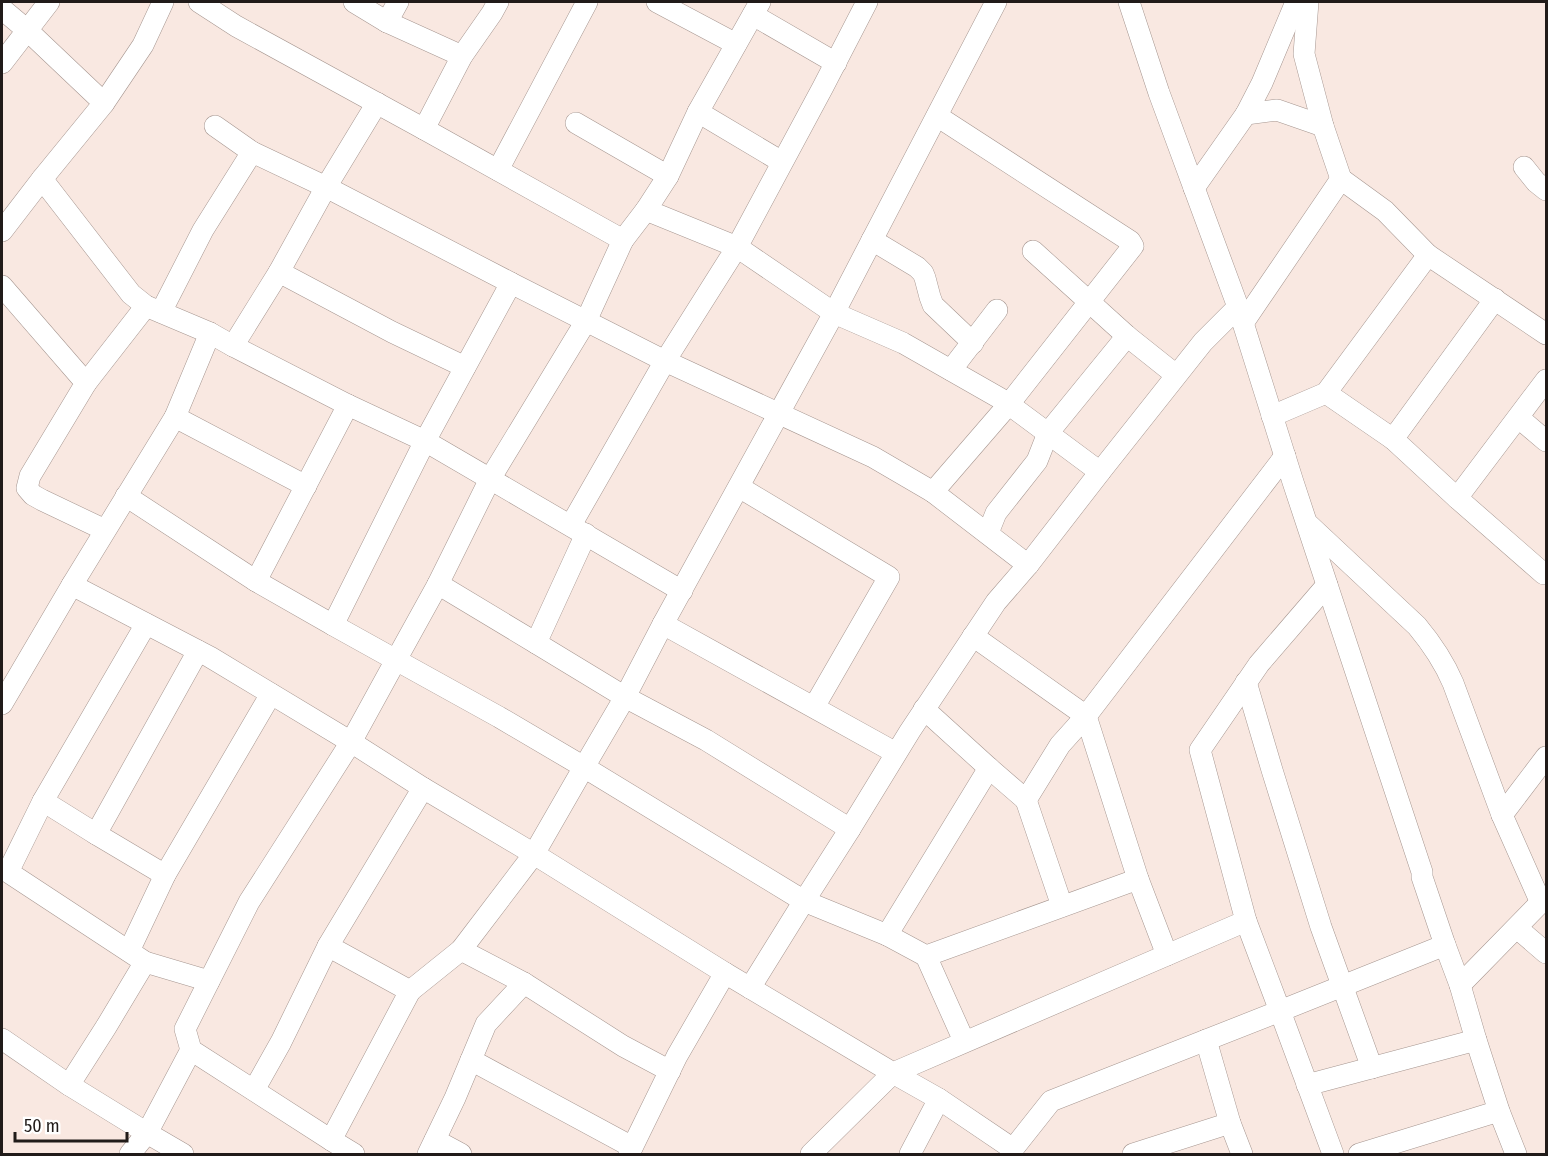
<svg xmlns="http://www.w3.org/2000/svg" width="1548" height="1156" font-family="'Fira Sans Condensed',sans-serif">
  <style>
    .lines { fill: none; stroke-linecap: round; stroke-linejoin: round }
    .minor-casing { stroke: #a69690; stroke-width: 22 }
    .minor { stroke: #fff; stroke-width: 21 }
  </style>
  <rect width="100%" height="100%" fill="#f9e8e1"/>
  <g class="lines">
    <g class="minor-casing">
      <g id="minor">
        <polyline points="199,2 236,26 424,129 623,240 646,210"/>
        <polyline points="354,2 387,22 462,56"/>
        <polyline points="657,2 736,44"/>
        <polyline points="867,2 823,87 737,247 834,313 663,624 625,697 706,740 850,829 910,731 996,602 1028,565 1100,472"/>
        <polyline points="996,2 834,313 903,343 1003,400 1100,472 1203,342 1238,307"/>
        <polyline points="1129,2 1159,93 1238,307 1293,482 1422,872 1422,877 1445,945 1460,985 1476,1040 1499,1111 1516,1154"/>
        <polyline points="1308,2 1304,54 1323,126 1341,179"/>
        <polyline points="2,9 27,30 104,103 42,179"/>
        <polyline points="753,15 836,63"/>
        <polyline points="387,22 398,2"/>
        <polyline points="2,63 49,2"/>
        <polyline points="104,103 143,45 163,2"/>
        <polyline points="698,112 782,162"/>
        <polyline points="1246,114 1277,110 1323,126"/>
        <polyline points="937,116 1130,241 1133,246 1009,404 933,492 1028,565"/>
        <polyline points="576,123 668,176"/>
        <polyline points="215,126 252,152 326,187 377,103"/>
        <polyline points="424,129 462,56 492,13 498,2"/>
        <polyline points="1524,167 1536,182 1546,190"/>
        <polyline points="498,170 587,2"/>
        <polyline points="1194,188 1246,114 1262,83 1296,2"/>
        <polyline points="2,231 42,179 131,294 146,306 210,333 233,346 348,405 425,441 333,625 396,660 351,742 423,788"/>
        <polyline points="872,240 917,267 923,273 925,278 930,297 933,305 973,343"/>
        <polyline points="1033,251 1127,336 1176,375"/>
        <polyline points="279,272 326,187 511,283"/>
        <polyline points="2,286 86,383 30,476 27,488 33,495 42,500 105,530"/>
        <polyline points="161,312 203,230 252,152"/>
        <polyline points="1243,323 1341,179 1385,211 1428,255"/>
        <polyline points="210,333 175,417 72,585 210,657 351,742 249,902 185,1029 191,1050 331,1140 410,991"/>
        <polyline points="233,346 279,272 392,332 465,367"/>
        <polyline points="951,370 997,310"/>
        <polyline points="86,383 146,306"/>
        <polyline points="1326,393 1393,439 1457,498"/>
        <polyline points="1272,416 1326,393 1428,255 1546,334"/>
        <polyline points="175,417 306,486"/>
        <polyline points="1519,418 1546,441"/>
        <polyline points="1393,439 1495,299"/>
        <polyline points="739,487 889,577 814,707"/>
        <polyline points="126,496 256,581"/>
        <polyline points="571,525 665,361 737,247 646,210 668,176 698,112 760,2"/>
        <path d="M1309 525 1417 626C1432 644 1444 662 1453 683L1502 815 1541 903"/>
        <polyline points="988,533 996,513 1037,461 1048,433 1127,336"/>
        <polyline points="1544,574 1457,498 1546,380"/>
        <polyline points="438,584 396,660 499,717 584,767 625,697 536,643 586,534"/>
        <polyline points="682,591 425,441 511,283 665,361 873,457 933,492"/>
        <polyline points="146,624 43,801 8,872 145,962 209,981"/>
        <polyline points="663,624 896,753"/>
        <polyline points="333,625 256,581 348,405"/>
        <polyline points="973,636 1086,716 1285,456"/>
        <polyline points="536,643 438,584 490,479 586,321 623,240"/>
        <polyline points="1246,682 1272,770 1321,927 1372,1068"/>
        <polyline points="2,704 72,585"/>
        <polyline points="924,709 989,768"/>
        <polyline points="1026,800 1062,906"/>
        <polyline points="43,801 96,834 198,651"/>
        <polyline points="1502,815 1546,757"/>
        <polyline points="96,834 165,875"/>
        <polyline points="1246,921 1280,1011 1445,945"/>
        <polyline points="1517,928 1546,953"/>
        <polyline points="887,935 989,768 1026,800 1060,745 1086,716 1138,879"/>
        <polyline points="461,950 524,983 623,1046 670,1071"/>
        <polyline points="129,951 165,875 271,694"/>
        <polyline points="926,956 964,1041"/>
        <polyline points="725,973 893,1073 1246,921 1200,750 1259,664 1327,585"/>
        <polyline points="1460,985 1546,897"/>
        <polyline points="750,988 804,901 887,935 926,956 1138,879 1167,955"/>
        <polyline points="2,1039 69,1085"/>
        <polyline points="471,1060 632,1147"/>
        <polyline points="1307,1085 1476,1040"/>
        <polyline points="254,1090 281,1042 328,946"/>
        <polyline points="939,1099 1013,1149 1051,1101 1280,1011 1333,1154"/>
        <polyline points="1230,1123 1242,1154"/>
        <polyline points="331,1140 354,1154"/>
        <polyline points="435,1140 461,1154"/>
        <polyline points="130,1154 147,1133 69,1085 106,1027 145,962"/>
        <polyline points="183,1154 147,1133 191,1050"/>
        <polyline points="428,1154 455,1098 486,1024 524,983"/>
        <polyline points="629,1154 677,1056 725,973 534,854 423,788 328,946 410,991 461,950 534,854 584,767 804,901 850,829"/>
        <polyline points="811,1154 893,1073 939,1099 910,1154"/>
        <polyline points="1133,1154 1230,1123 1206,1040"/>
        <polyline points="1359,1154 1499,1111"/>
      </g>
    </g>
    <use href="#minor" class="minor"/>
  </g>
  <rect width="1548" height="1156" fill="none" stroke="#211b19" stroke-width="6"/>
  <path d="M15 1132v9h112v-9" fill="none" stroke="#211b19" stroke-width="3"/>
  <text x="24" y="1132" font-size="18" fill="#211b19" stroke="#ffffff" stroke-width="4.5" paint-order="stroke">50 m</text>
</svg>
